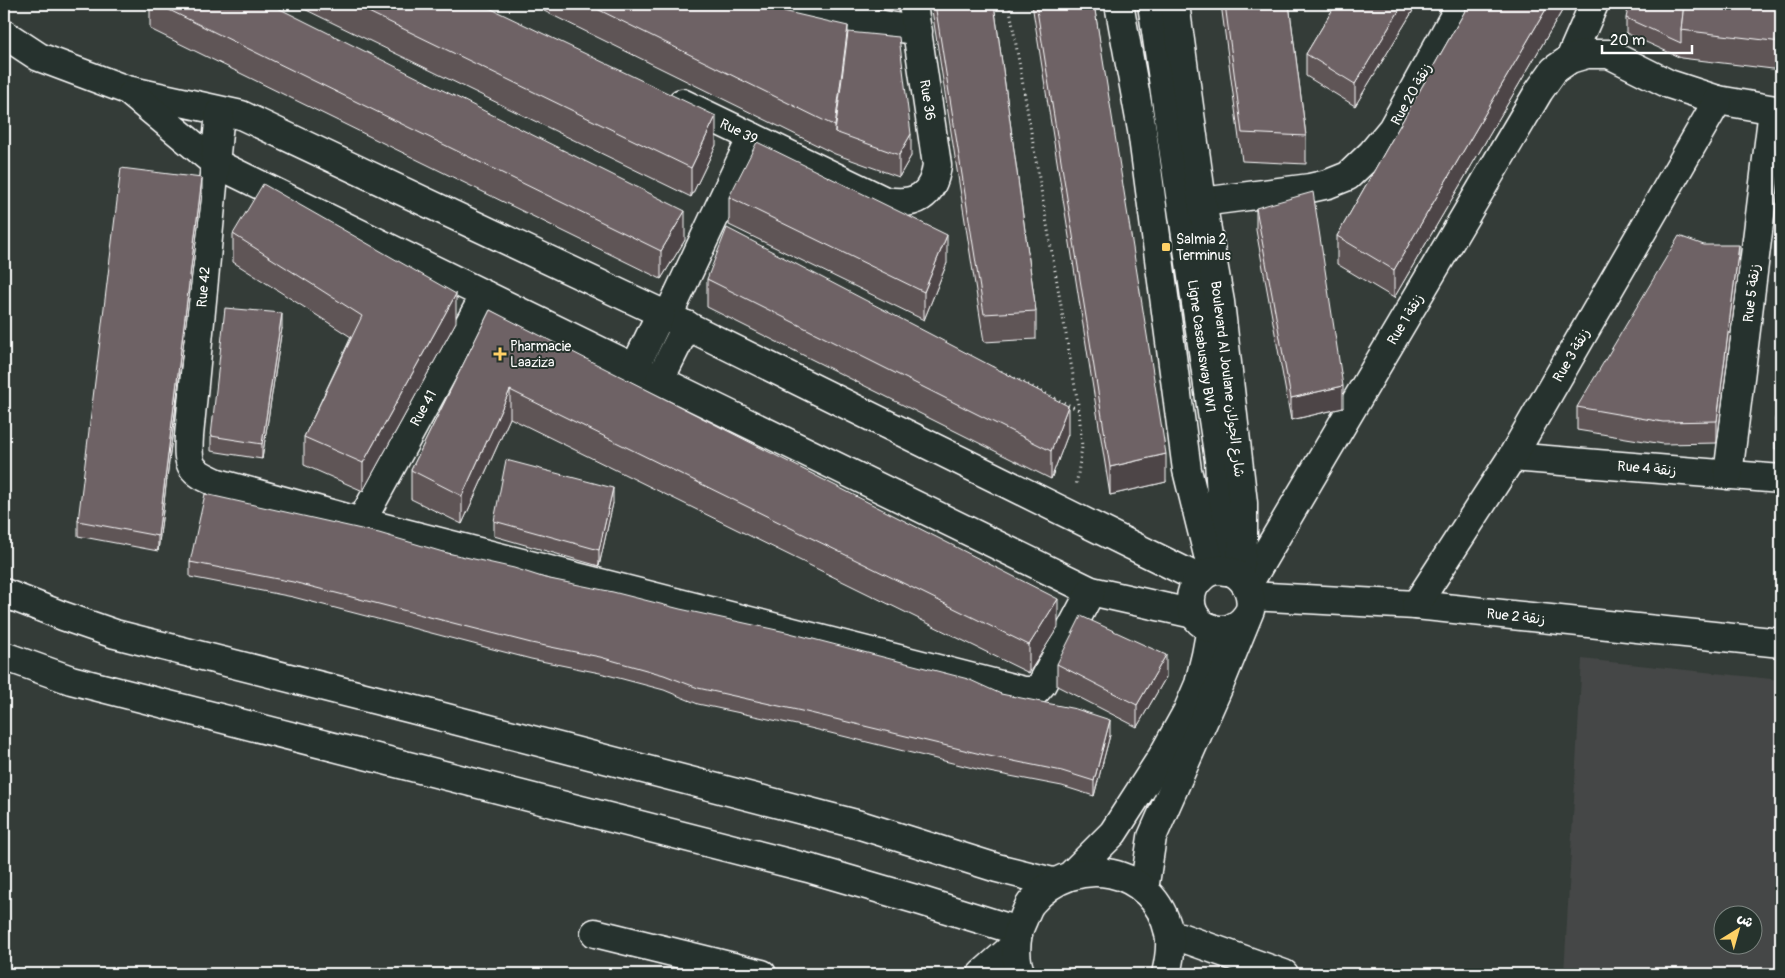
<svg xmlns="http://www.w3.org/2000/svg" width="1785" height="978" font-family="Pangolin,'Playpen Sans Arabic',sans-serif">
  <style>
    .built { fill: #454746; fill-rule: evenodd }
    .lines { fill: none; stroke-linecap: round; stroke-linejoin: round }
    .minor-casing { stroke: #fff; stroke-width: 31 }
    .major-casing { stroke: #fff; stroke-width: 31 }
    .path { stroke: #fff; stroke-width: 3; stroke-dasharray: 1 4; stroke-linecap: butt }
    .minor { stroke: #26332d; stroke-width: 28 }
    .major { stroke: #26332d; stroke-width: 28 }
    .wall { fill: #5f5457; stroke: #fff }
    .shaded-wall { fill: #4d4547; stroke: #fff }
    .building { fill: #6e6265; stroke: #fff }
    .poi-dot { fill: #ffd166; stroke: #26332d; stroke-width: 2 }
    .labels { text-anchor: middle; stroke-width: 4; stroke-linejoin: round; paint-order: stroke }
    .street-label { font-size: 14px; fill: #fff; stroke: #26332d }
    .poi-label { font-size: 14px; fill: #fff; stroke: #26332d; text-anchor: start }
  </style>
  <rect width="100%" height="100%" fill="#343c38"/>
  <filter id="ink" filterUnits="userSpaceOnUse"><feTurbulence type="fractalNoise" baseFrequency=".02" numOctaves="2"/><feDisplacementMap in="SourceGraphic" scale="10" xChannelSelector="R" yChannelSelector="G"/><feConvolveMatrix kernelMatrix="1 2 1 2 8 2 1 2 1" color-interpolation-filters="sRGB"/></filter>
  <g filter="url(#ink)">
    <path class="built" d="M1582 659 1781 680V974H1564ZM1722 916H1752V946H1722Z"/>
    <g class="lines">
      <g class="minor-casing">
        <g id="minor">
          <polyline points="763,4 918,31"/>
          <polyline points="1152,4 1219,460 1225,571"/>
          <polyline points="4,34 39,57 127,90 241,115 661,313 1200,579"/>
          <polyline points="1570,59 1594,4"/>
          <polyline points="132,94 215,163 1091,591 1194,614"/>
          <path d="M682 103 885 201C915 206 933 197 937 165L913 4"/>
          <path d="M220 112 189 436C187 467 190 471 218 483L361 522 1024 691H1036L1042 684 1091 591"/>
          <polyline points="1202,202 1310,188 1328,184 1348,176 1372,153 1392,129 1461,4"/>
          <polyline points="668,316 752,137"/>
          <polyline points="635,367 661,313"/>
          <polyline points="660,379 687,325"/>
          <polyline points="1512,457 1781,479"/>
          <polyline points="1728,475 1773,110"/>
          <polyline points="361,522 485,295"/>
          <polyline points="1247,586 1539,91 1554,70 1570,59 1587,54 1609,54 1669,84 1718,100 1781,111"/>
          <polyline points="4,593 63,616 115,634 412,709 860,825 997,868 1053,882"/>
          <polyline points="1251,596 1416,605 1781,643"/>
          <polyline points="1416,605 1512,457 1718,100"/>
          <polyline points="4,656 71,680 812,869 915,899 1018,931"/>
          <polyline points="595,933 762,974"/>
          <polyline points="1169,933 1284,974"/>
          <polyline points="982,974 1016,944"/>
        </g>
      </g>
      <g class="major-casing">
        <g id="major">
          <polyline points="1119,4 1142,130 1187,470 1212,571"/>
          <polyline points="1175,4 1202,202 1220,302 1243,503 1243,539 1239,576"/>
          <polyline points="1073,873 1113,833 1162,757 1187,712 1199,684 1206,655 1211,628"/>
          <path d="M1144 890 1152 837 1219 686 1250 610C1254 588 1237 564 1212 571 1204 574 1196 581 1193 589 1180 625 1230 649 1250 610"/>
          <path d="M1021 974C1014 960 1015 936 1022 922 1025 916 1027 907 1032 902 1075 852 1154 866 1169 933 1172 947 1169 961 1166 974"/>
        </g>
      </g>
      <g class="path">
        <polyline points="1009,4 1079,410 1082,447 1076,487"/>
        <polyline points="992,367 1079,410"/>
      </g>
      <use href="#minor" class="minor"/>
      <use href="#major" class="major"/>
    </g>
    <g class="wall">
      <polygon points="150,4 270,4 685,240 661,279 150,29"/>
      <polygon points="294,4 481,4 716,145 691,197"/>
      <polygon points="544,4 753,4 848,32 911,156 899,177 835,154 544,11"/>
      <polygon points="931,4 994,4 1036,311 1036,339 984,342"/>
      <polygon points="1032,4 1094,4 1166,482 1110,495"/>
      <polygon points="1221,4 1289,4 1306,136 1306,164 1242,161"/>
      <polygon points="1336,4 1417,4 1355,106 1306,76 1306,54"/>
      <polygon points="1469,4 1566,4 1394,298 1337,264 1337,236"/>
      <polygon points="1781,4 1781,70 1681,58 1626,33 1626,18"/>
      <polygon points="202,193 158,551 78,536 78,521"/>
      <polygon points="729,197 947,263 924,320 729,225"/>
      <polygon points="1256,208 1343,408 1291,420 1256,230"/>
      <polygon points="233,234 456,322 363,491 304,465 304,437 351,337 233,262"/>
      <polygon points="1739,267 1717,443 1663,444 1577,430 1577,407"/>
      <polygon points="707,279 1068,434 1051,479 707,307"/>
      <polygon points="490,310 1058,627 1029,673 510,418 462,524 411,499 411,470"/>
      <polygon points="282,328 262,459 211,451 211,436"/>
      <polygon points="1781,362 1781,449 1775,449 1775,421"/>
      <polygon points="613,503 599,566 494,536 494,521"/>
      <polygon points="443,552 1001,694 1110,735 1094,796 1062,786 989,772 806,727 698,704 664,690 600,673 531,659 293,597 190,577 190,562"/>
      <polygon points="1057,664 1166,677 1137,727 1057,686"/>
    </g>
    <g class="shaded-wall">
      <polygon points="1403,4 1417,4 1355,106 1355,84"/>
      <polygon points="1549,4 1566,4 1394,298 1394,270"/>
      <polygon points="848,26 848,55 835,132 835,126"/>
      <polygon points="716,116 716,145 691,197 691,168"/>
      <polygon points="911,134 911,156 899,177 899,155"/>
      <polygon points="202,178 202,193 158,551 158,536"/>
      <polygon points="685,211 685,240 661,279 661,251"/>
      <polygon points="947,235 947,263 924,320 924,292"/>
      <polygon points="1739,245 1739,267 1717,443 1717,421"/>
      <polygon points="456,294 456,322 363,491 363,463"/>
      <polygon points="282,313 282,328 262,459 262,444"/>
      <polygon points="1343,386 1343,408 1291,420 1291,398"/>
      <polygon points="510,390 510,418 462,524 462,496"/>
      <polygon points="1068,406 1068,434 1051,479 1051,451"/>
      <polygon points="1166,454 1166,482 1110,495 1110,467"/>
      <polygon points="613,488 613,503 599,566 599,550"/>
      <polygon points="1058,599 1058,627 1029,673 1029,645"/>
      <polygon points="1166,655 1166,677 1137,727 1137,705"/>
      <polygon points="1110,720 1110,735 1094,796 1094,781"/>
    </g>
    <g class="building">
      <polygon points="157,4 270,4 685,211 661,251"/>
      <polygon points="352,4 481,4 716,116 691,168"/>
      <polygon points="587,4 753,4 848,26 835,126"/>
      <polygon points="935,4 994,4 1036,311 984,314"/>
      <polygon points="1036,4 1094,4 1166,454 1110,467"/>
      <polygon points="1225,4 1289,4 1306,136 1242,133"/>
      <polygon points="1336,4 1403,4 1355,84 1306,54"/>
      <polygon points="1469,4 1549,4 1394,270 1337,236"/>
      <polygon points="1629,4 1684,4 1681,30 1681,43 1626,18"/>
      <polygon points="1684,4 1781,4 1781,42 1681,30"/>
      <polygon points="848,32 899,37 911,134 899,155 835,132"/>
      <polygon points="757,142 947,235 924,292 729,197"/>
      <polygon points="121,168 202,178 158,536 78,521"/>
      <polygon points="263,184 456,294 363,463 304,437 362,316 233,234"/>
      <polygon points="1313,192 1343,386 1291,398 1256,208"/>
      <polygon points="727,228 1068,406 1051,451 707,279"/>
      <polygon points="1679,236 1704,245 1739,245 1717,421 1663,422 1577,407"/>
      <polygon points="225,308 282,313 262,444 211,436"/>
      <polygon points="490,310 1058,599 1029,645 510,390 462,496 411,470"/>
      <polygon points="1781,362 1781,421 1775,421"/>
      <polygon points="506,460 613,488 599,550 494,521"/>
      <polygon points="205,494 379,533 443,552 514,568 545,578 613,592 680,609 786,632 968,679 1001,694 1076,709 1110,720 1094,781 1062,771 989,756 806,712 698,688 664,675 600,657 531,643 293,582 190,562"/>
      <polygon points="1081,616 1166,655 1137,705 1057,664"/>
    </g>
  </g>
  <g class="poi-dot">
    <rect x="1161" y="242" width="10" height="10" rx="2.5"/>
    <path d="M497.5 346.5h5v5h5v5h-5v5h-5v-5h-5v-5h5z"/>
  </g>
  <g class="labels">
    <g class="street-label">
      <text transform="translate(1411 94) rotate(-61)" y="5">Rue 20 زنقة</text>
      <text transform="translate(928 100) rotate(81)" y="5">Rue 36</text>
      <text transform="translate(739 131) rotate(26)" y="5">Rue 39</text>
      <text transform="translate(203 287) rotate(-85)" y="5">Rue 42</text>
      <text transform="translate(1751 293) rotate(-83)" y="5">Rue 5 زنقة</text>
      <text transform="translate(1405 319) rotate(-59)" y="5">Rue 1 زنقة</text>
      <text transform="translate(1202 346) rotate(82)" y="5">Ligne Casabusway BW1</text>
      <text transform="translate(1571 355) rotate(-60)" y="5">Rue 3 زنقة</text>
      <text transform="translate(1228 379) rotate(83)" y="5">Boulevard Al Joulane شارع الجولان</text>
      <text transform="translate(423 408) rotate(-61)" y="5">Rue 41</text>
      <text transform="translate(1647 468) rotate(5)" y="5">Rue 4 زنقة</text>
      <text transform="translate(1516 616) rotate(6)" y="5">Rue 2 زنقة</text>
    </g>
    <g class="poi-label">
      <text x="1176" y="244">Salmia 2<tspan x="1176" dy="16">Terminus</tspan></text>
      <text x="510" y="351">Pharmacie<tspan x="510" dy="16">Laaziza</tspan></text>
    </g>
  </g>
  <rect width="1785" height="978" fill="none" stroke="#26332d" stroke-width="20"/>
  <rect x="10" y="10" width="1765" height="958" fill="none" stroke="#fff" stroke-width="2" filter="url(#ink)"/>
  <g transform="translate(1738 930) rotate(37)"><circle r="24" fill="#26332d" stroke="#7d8581"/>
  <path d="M0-4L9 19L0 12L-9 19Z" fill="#ffd166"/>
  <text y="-8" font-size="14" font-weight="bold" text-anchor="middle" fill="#ffffff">ش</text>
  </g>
  <path d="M1602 45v8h90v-8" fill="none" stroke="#ffffff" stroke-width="2.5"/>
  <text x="1610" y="45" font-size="15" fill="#ffffff" stroke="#26332d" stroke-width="4" paint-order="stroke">20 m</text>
</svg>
